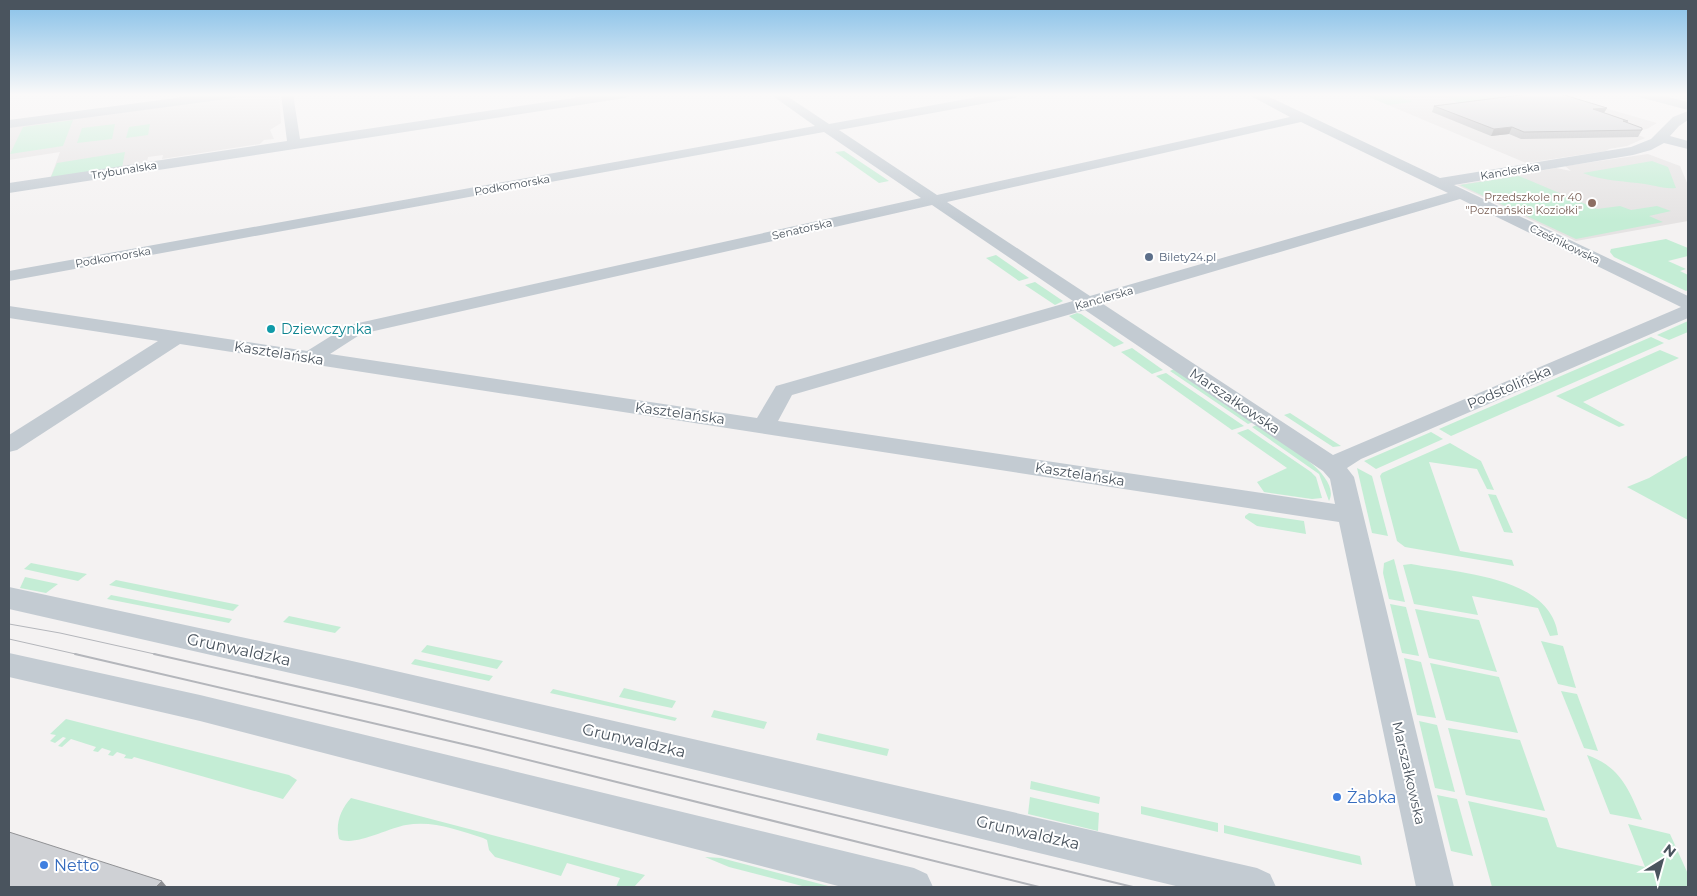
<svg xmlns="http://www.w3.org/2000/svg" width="1697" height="896" font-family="Montserrat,sans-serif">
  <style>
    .education { fill: #e5e3e3 }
    .green { fill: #c4edd5 }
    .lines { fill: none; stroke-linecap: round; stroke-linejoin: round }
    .minor { fill: #c3cbd2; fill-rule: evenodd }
    .tram-far1 { stroke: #b4b6bb; stroke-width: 1 }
    .tram { stroke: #b4b6bb; stroke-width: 2 }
    .wall { fill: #b2b4b7 }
    .shaded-wall { fill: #919295 }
    .building { fill: #cfd1d5; stroke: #919295 }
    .education-dot { fill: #8d6e63; stroke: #fff; stroke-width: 2 }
    .service-dot { fill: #5c6f8a; stroke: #fff; stroke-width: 2 }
    .culture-dot { fill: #0f9aa8; stroke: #fff; stroke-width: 2 }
    .shop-dot { fill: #3f7fe0; stroke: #fff; stroke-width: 2 }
    .labels { text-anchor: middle; stroke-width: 4; stroke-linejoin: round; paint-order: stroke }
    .far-street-label { font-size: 11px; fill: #4a545e; stroke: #fff }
    .far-education-label { font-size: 11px; fill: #785e54; stroke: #fff; text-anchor: end }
    .far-service-label { font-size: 11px; fill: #4e5e75; stroke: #fff; text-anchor: start }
    .culture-label { font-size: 14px; fill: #0d838f; stroke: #fff; text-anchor: start }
    .street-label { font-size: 14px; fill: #4a545e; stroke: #fff }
    .near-street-label { font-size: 16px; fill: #4a545e; stroke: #fff }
    .near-shop-label { font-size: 16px; fill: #366cbe; stroke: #fff; text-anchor: start }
  </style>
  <rect width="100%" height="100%" fill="#f4f2f2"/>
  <g class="education">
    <polygon points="249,94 279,94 281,123 270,130 274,139 264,140 260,144 162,159 163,155 148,157 147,162 137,165 50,179 60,152 9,160 9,126"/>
    <polygon points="1362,94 1556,94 1657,123 1647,129 1632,132 1645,138 1627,146 1609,149 1606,151 1526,163"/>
    <polygon points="1648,154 1680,166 1688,185 1688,221 1576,241 1457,185 1556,168 1571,171 1565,166"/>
  </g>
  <g class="green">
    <polygon points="1362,94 1393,94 1413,102 1388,105"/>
    <polygon points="1481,94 1542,94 1461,104 1449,98"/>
    <polygon points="73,120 63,146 10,154 23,127"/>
    <polygon points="115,124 112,139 77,143 82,128"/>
    <polygon points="150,124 148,135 126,138 129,127"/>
    <polygon points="844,151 889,181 879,183 835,152"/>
    <polygon points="125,152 122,168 50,179 57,163"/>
    <path d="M1652 161 1668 167 1676 188C1663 189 1658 186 1645 184 1624 181 1603 181 1583 173Z"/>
    <polygon points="1519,176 1597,209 1620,206 1631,210 1657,206 1671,211 1649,216 1663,222 1576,239 1460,185"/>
    <polygon points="1666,239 1688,248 1688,256 1668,261 1686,269 1680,271 1688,275 1688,290 1686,291 1614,257 1610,252 1611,249"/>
    <polygon points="996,255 1029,278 1019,281 986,258"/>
    <polygon points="1035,282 1063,301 1055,305 1025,285"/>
    <polygon points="1077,313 1081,314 1124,343 1114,347 1069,316"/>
    <polygon points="1688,321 1688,332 1669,340 1657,335"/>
    <polygon points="1651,337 1664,343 1451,436 1439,429"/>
    <polygon points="1132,348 1163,370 1152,374 1121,352"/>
    <polygon points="1660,350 1679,358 1583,402 1625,425 1619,427 1556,396"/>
    <polygon points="1174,369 1253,422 1248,424 1170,371"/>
    <polygon points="1166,373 1244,426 1232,430 1156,376"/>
    <polygon points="1290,413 1341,446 1333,447 1284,415"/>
    <path d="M1257 425C1275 437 1343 475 1329 501L1319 474 1252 427Z"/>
    <polygon points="1248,429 1311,472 1316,477 1322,498 1312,499 1264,492 1257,482 1287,468 1237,433"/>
    <polygon points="1431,432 1443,439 1376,469 1364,461"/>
    <polygon points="1450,443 1481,461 1494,490 1487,489 1477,469 1429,462 1460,551 1512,560 1514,566 1405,547 1397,541 1380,476 1382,473"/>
    <polygon points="1688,455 1688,520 1627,487 1649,478"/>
    <polygon points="1357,468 1372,476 1388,536 1372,533"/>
    <polygon points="1488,494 1496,495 1513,533 1504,532"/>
    <polygon points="1249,513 1304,521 1306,534 1257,526 1245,518 1245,516"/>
    <polygon points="1394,559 1405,602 1389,599 1383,573 1384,563"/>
    <polygon points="31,563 87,574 78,581 24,569"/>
    <path d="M1411 564C1457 573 1551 576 1558 635L1550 636 1538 608 1472 596 1478 615 1414 604 1403 565Z"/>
    <polygon points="25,577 58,584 46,593 20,588"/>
    <polygon points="116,580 239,605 233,611 109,585"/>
    <polygon points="111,595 232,619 229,623 107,599"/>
    <polygon points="1390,604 1406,607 1419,656 1402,653"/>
    <polygon points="1415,609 1479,620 1497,672 1429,658"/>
    <polygon points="289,616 341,627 335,633 283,622"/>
    <polygon points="1541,641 1563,646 1576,688 1558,684"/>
    <polygon points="427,645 503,661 497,669 421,652"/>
    <polygon points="1404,658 1421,662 1436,718 1417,715"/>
    <polygon points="415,659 493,676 489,681 411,664"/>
    <polygon points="1430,663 1499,677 1518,733 1446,720"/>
    <polygon points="624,688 676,701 672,708 619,697"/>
    <polygon points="553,689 677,718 675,721 550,693"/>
    <polygon points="1561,691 1577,694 1598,751 1584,748"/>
    <polygon points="714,710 767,722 764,729 711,717"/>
    <polygon points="66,719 289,775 297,780 283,799 134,757 132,759 124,758 126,755 117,752 113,756 108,755 111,751 102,748 98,752 93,751 96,747 71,739 62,747 58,746 66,738 63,737 55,743 50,741 56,735 50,734"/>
    <polygon points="1419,721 1437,725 1455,792 1435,788"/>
    <polygon points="1448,728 1520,740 1545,811 1466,795"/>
    <polygon points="818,733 889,749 887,756 816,740"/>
    <path d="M1587 755C1621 767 1629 790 1642 820L1610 814Z"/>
    <polygon points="1031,781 1100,797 1099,804 1030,789"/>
    <polygon points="1437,795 1457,799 1473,856 1451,851"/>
    <polygon points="1030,797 1099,813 1098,831 1028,814"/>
    <path d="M351 798 645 875 634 887H616L620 878 567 863 561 876 495 857 489 850 487 840 483 838C458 830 432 820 406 825 388 828 354 847 339 839 335 823 341 809 351 798Z"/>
    <polygon points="1468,801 1547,818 1557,847 1645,867 1628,824 1670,834 1688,874 1688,887 1492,887"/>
    <polygon points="1141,806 1218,823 1218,832 1141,814"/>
    <polygon points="1224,825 1360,856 1362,865 1224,833"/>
    <polygon points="705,857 721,858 832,887 806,887 729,867"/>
  </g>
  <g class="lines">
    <g class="minor">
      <polygon points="206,94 240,94 234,98 9,128 9,120"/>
      <polygon points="281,94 293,94 300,139 600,94 631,94 625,98 9,193 9,183 287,141"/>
      <path d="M770 94H784L829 124 994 94H1021L1015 98 839 130 937 195 1290 117 1247 94H1263L1440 178 1631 147 1651 139 1673 117 1688 111V120L1679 126 1670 136 1688 141V149L1664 143 1651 150 1633 155 1454 185 1688 296V318L1361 459 1347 468 1354 477 1454 887H1416L1339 522 180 344 17 450 9 452V435L158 341 9 318V306L307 351 347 326 354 324 921 198 824 132 9 281V271L815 126ZM1301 122 1448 193 1090 296 947 202ZM1460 199 1681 307 1333 455 1103 304ZM932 205 1073 301 776 386 757 418 330 354 361 334ZM1085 310 1323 471 1330 479 1335 504 778 421 792 395Z"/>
      <polygon points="1637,94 1657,94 1688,102 1688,110 1639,97"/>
      <polygon points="9,587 352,661 1257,868 1270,874 1276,887 1180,887 352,687 9,609"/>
      <polygon points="9,653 200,695 914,868 927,874 933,887 842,887 200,721 9,677"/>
    </g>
    <g class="tram-far1">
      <polyline points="9,624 60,633 159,655"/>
      <polyline points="9,639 80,655"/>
    </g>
    <g class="tram">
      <polyline points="75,654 480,748 1039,887"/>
      <polyline points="154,654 397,709 1133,887"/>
    </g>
  </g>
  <polygon class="wall" points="1434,106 1607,108 1604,113 1628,121 1627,123 1642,130 1638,137 1521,139 1509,134 1491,136 1432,112"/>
  <g class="shaded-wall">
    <polygon points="1607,108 1603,114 1593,109"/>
    <polygon points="1512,127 1509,134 1491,136 1494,129"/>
    <polygon points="162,881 167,887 156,887"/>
  </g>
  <g class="building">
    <polygon points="1529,94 1561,94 1607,108 1593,109 1628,121 1623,121 1642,128 1642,130 1524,132 1512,127 1494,129 1434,106"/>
    <polygon points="9,832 162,881 156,887 9,887"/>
  </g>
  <linearGradient id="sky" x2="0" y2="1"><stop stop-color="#86c0e8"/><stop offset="0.43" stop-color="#faf9f9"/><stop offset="1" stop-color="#faf9f9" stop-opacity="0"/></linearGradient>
  <rect width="1697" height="220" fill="url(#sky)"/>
  <circle class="education-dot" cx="1592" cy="203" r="5"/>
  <circle class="service-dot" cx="1149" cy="257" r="5"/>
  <circle class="culture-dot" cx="271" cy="329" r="5"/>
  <g class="shop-dot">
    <circle cx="1337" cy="797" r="5"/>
    <circle cx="44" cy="865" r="5"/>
  </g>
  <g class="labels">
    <g class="far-street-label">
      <text transform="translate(124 170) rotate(-9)" y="4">Trybunalska</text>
      <text transform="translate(1510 171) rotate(-9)" y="4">Kanclerska</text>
      <text transform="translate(512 185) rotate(-10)" y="4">Podkomorska</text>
      <text transform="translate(802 229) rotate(-13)" y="4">Senatorska</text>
      <text transform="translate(1565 244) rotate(26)" y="4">Cześnikowska</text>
      <text transform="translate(113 257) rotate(-10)" y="4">Podkomorska</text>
      <text transform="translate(1104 298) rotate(-16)" y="4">Kanclerska</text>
    </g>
    <g class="far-education-label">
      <text x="1582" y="201">Przedszkole nr 40<tspan x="1582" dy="13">"Poznańskie Koziołki"</tspan></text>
    </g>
    <g class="far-service-label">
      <text x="1159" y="261">Bilety24.pl</text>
    </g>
    <g class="culture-label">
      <text x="281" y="334">Dziewczynka</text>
    </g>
    <g class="street-label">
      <text transform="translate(279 353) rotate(9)" y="5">Kasztelańska</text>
      <text transform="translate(1509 387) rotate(-23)" y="5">Podstolińska</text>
      <text transform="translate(1235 401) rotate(34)" y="5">Marszałkowska</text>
      <text transform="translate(680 413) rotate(8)" y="5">Kasztelańska</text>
      <text transform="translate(1080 474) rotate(9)" y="5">Kasztelańska</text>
      <text transform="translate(1409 773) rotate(77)" y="5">Marszałkowska</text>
    </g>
    <g class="near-street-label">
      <text transform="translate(239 649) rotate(12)" y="6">Grunwaldzka</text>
      <text transform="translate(634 740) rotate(13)" y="6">Grunwaldzka</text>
      <text transform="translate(1028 832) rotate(13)" y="6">Grunwaldzka</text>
    </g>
    <g class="near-shop-label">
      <text x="1347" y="803">Żabka</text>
      <text x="54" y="871">Netto</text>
    </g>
  </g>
  <rect width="1697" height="896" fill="none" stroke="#4a545e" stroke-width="20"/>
  <g transform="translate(1662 861) rotate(37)" stroke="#ffffff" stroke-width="4" paint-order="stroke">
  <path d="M0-4L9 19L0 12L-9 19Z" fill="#4a545e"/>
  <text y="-8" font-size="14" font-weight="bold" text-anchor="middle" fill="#4a545e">N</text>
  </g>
</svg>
